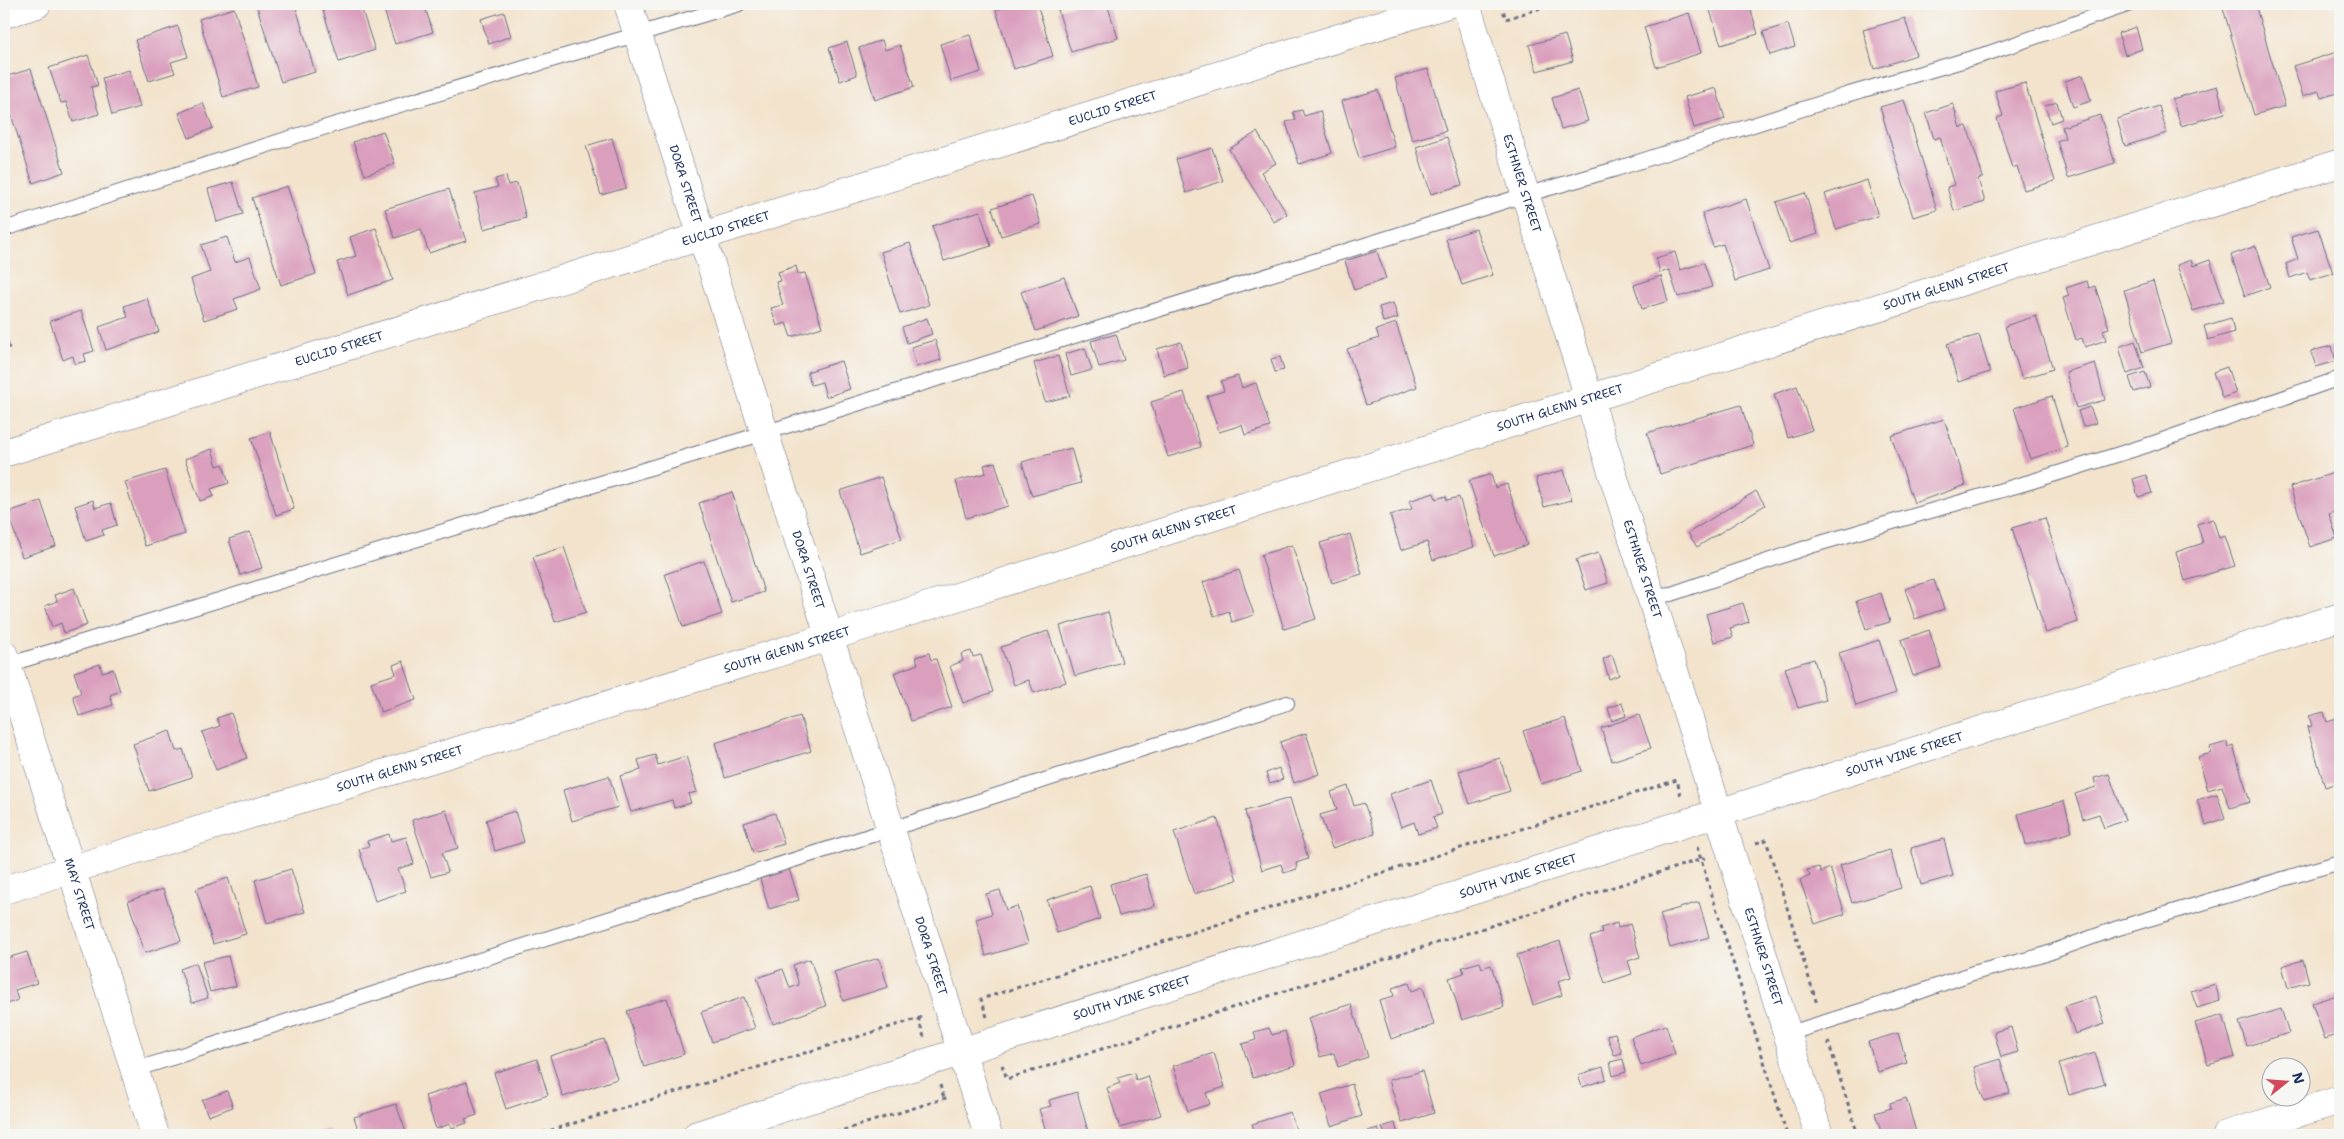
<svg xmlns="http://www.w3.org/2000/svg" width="2344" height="1139" font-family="'Shantell Sans',sans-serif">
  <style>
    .building { fill: #da9fbd }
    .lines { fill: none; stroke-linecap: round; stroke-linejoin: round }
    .lane-casing { stroke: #676e84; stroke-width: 16 }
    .street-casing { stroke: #676e84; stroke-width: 29 }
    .secondary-casing { stroke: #676e84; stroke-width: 29 }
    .path { stroke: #676e84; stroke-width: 3; stroke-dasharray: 4 4; stroke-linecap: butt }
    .lane { stroke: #fff; stroke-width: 14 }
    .street { stroke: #fff; stroke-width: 28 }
    .secondary { stroke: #fff; stroke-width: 28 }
    .labels { text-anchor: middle; stroke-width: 5; stroke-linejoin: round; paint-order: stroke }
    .street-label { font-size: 12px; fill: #1b2f5e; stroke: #f6f6f2 }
  </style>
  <rect width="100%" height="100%" fill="#f6f6f2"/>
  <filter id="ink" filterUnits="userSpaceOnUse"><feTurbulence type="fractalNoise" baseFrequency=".02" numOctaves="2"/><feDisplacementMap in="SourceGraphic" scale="10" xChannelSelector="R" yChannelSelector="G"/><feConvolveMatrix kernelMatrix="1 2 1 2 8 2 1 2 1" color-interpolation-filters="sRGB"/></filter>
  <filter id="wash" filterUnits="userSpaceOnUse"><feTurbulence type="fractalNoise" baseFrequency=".0096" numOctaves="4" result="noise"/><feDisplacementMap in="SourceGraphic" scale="20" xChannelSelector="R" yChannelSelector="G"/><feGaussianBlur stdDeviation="1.12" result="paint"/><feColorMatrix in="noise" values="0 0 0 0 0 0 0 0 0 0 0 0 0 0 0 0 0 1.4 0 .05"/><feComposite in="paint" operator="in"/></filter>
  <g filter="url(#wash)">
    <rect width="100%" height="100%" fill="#f3e3cc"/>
    <g id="blocks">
      <g class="building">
        <polygon points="256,4 295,4 315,72 281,82"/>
        <polygon points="321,4 360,4 375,50 339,62"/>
        <polygon points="382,4 424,4 433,32 395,44"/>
        <polygon points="1015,4 1037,4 1053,56 1014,69 996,10"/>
        <polygon points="1079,4 1107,4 1118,38 1071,52 1058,10"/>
        <polygon points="1708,4 1749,4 1758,34 1721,45"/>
        <polygon points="2239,4 2255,4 2285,106 2254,115 2223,8"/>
        <polygon points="234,8 258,87 223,97 199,19"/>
        <polygon points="504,12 511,36 489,44 481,19"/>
        <polygon points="1689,13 1701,53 1656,67 1644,27"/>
        <polygon points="1905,18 1916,55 1874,69 1863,30"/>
        <polygon points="1788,24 1795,47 1770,55 1763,32"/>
        <polygon points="178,26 188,57 171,62 175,73 149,81 135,40"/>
        <polygon points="2136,27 2142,49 2125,55 2118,33"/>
        <polygon points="970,35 981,72 951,81 940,44"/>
        <polygon points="1565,35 1573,61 1537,71 1529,45"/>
        <polygon points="882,40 885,50 900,45 914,87 875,100 859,48"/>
        <polygon points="847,42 857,75 840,81 829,48"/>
        <polygon points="2340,51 2340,92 2321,98 2319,91 2303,96 2293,66"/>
        <polygon points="88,55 98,85 91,87 99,114 73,122 66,102 61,103 49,68"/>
        <polygon points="31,69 64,172 33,183 4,93 4,77"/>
        <polygon points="1428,69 1446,131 1412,140 1395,78"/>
        <polygon points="129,70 140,107 112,115 102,78"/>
        <polygon points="2083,75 2091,101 2073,107 2065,81"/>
        <polygon points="2025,83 2055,181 2024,190 2017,166 2012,168 1997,118 2003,116 1995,91"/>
        <polygon points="2217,86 2225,113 2181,126 2172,99"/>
        <polygon points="1716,88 1725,119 1694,128 1685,97"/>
        <polygon points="1378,90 1395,147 1359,158 1342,101"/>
        <polygon points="1578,90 1588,121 1561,129 1552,98"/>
        <polygon points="1904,100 1937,210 1913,217 1880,107"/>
        <polygon points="2057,102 2062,119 2051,123 2045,106"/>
        <polygon points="203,103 213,128 189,138 179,113"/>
        <polygon points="1953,104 1960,128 1967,126 1983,177 1978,179 1985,202 1954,211 1947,187 1954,185 1940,137 1934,139 1926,113"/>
        <polygon points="2159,106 2167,133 2125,146 2117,119"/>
        <polygon points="1302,110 1304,116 1320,111 1332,153 1299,164 1286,122 1296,120 1293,112"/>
        <polygon points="2100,115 2115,163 2068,178 2057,141 2065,138 2062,127"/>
        <polygon points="383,131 395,164 365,175 353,142"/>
        <polygon points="1257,132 1276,163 1261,172 1287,214 1274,222 1229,149"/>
        <polygon points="1447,137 1462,185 1431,194 1416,147"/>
        <polygon points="612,138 626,188 601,195 586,146"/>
        <polygon points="1212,148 1223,181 1186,193 1176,159"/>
        <polygon points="506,176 508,185 517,183 526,218 484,229 475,193 498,187 495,179"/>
        <polygon points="1867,180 1878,216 1836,229 1825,194"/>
        <polygon points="233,182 243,214 217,222 208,189"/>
        <polygon points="287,186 316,274 281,285 252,198"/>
        <polygon points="449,189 466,241 429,253 421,229 395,238 385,209"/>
        <polygon points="1805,193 1818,234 1789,243 1776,202"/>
        <polygon points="1032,196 1041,224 1001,236 992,208"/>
        <polygon points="1746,199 1769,270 1735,281 1723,244 1713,247 1702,213"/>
        <polygon points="980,211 991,246 944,261 932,226"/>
        <polygon points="376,228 393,280 348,295 337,262 356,256 350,237"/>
        <polygon points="1476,229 1493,275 1462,285 1446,239"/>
        <polygon points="2318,229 2333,273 2310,280 2307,272 2290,278 2286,264 2298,259 2291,237"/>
        <polygon points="227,237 235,262 250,257 261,289 234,299 238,309 204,320 191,279 210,272 201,245"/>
        <polygon points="910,243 929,305 900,314 881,252"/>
        <polygon points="2256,246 2270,287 2245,296 2231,255"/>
        <polygon points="1377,251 1386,279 1354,290 1345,261"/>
        <polygon points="1675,252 1680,270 1704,263 1712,287 1678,297 1669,270 1660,273 1656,258"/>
        <polygon points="2191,260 2193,266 2210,260 2224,301 2193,311 2177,265"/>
        <polygon points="796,266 798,274 805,273 822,327 791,337 786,323 777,326 771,308 783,305 776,282 781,281 778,272"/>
        <polygon points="1661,276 1668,301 1642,309 1634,285"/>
        <polygon points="1064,277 1078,316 1036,331 1021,292"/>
        <polygon points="2087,281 2089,288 2095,286 2109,328 2103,330 2106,340 2085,347 2082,338 2076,340 2063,298 2069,296 2066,288"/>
        <polygon points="2153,281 2171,343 2142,352 2124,290"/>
        <polygon points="147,298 159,332 106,350 99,327 128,317 124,306"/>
        <polygon points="1393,303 1398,318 1383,322 1379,307"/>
        <polygon points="81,311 94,351 84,354 86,361 75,364 73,356 63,360 50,321"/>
        <polygon points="2036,316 2053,369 2022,379 2005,326"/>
        <polygon points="927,318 932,334 907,343 902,327"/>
        <polygon points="2231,318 2234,332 2208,340 2204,326"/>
        <polygon points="1396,323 1417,387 1366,405 1347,349 1379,338 1376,330"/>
        <polygon points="4,329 10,348 4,350"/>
        <polygon points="1116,334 1124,360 1099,367 1091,341"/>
        <polygon points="1979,335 1990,372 1958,382 1947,344"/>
        <polygon points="935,340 941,360 916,367 911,347"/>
        <polygon points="2135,341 2144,368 2127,374 2119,347"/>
        <polygon points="1181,342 1188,368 1164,375 1157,349"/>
        <polygon points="2332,346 2336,361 2316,367 2311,351"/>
        <polygon points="1085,348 1092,370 1071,376 1065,354"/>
        <polygon points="1058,356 1070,396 1045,402 1034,363"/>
        <polygon points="1280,357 1284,370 1275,372 1271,359"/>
        <polygon points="841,361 850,389 826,397 822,382 811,385 807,372"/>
        <polygon points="2095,363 2105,400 2076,408 2066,372"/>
        <polygon points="2227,367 2236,393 2222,398 2213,372"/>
        <polygon points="2145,372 2150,387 2134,392 2129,377"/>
        <polygon points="1238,376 1242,388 1256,383 1270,427 1245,435 1242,425 1219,432 1207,396 1224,391 1221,381"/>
        <polygon points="1797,386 1812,430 1788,438 1774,394"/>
        <polygon points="1184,392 1201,447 1168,457 1151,402"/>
        <polygon points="2052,396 2068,447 2030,459 2014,408"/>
        <polygon points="1741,405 1753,445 1660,474 1647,433"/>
        <polygon points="2090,407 2096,423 2083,427 2078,411"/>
        <polygon points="1944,419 1966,485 1914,503 1891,436"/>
        <polygon points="270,432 294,509 276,515 251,438"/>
        <polygon points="1071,448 1081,483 1032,496 1022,462"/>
        <polygon points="212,449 217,466 223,464 229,483 211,489 214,496 200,501 185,459"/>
        <polygon points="995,462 1008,506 966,518 956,481 986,473 984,465"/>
        <polygon points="165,470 185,534 145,546 125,482"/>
        <polygon points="1564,470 1572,500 1544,507 1536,478"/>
        <polygon points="2340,471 2340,510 2329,514 2337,538 2310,547 2290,487"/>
        <polygon points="1491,474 1495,488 1507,484 1527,545 1494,556 1469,481"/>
        <polygon points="2146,475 2152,493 2138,497 2133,479"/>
        <polygon points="881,477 902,539 860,553 840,491"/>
        <polygon points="1756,491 1765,505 1697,547 1688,533"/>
        <polygon points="732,492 764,592 731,602 699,503"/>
        <polygon points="1434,493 1436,499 1446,496 1447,500 1459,497 1474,547 1433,560 1427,542 1401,550 1390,515 1412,509 1409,501"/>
        <polygon points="93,500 95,508 111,503 117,525 102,530 104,535 86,541 75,506"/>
        <polygon points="41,501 56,546 22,557 8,512"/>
        <polygon points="2045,518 2078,622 2046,633 2012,528"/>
        <polygon points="2213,519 2219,538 2225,536 2235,566 2185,581 2176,552 2203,543 2197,524"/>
        <polygon points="250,532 262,568 240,575 229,539"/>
        <polygon points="1350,534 1362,574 1332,583 1320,543"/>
        <polygon points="1292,545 1316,619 1284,629 1261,555"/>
        <polygon points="564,547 586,612 555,622 533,557"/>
        <polygon points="1598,553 1608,583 1586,590 1576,560"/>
        <polygon points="704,561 722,614 683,627 665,574"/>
        <polygon points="1239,570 1254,615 1232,622 1229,611 1214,616 1203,582"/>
        <polygon points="1934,580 1944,609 1915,619 1905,589"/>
        <polygon points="74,588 87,625 64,633 61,623 52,627 45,606 57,601 55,595"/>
        <polygon points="1881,593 1890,622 1866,629 1856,601"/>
        <polygon points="1743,603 1749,622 1730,628 1733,637 1714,642 1706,614"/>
        <polygon points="1108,612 1122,662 1075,676 1060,626"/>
        <polygon points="1929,630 1941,667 1913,676 1901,640"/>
        <polygon points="1048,631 1066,682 1034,693 1029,680 1014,685 1001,647"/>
        <polygon points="1879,640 1896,693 1856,706 1839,653"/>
        <polygon points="971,651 973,657 981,655 993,692 963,703 950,666 963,661 961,654"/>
        <polygon points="929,653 931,660 936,659 952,707 911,721 894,673 918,664 916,657"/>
        <polygon points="1612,655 1619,675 1609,679 1603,659"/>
        <polygon points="1814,659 1826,700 1798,708 1785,668"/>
        <polygon points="403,661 416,700 381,712 371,682 396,674 393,665"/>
        <polygon points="100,664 102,672 113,669 120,691 110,695 113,705 79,716 73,696 81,693 74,672"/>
        <polygon points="1622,703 1626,716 1612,721 1608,708"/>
        <polygon points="2324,712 2327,722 2340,718 2340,739 2335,741 2340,758 2340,774 2338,775 2340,782 2325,787 2307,727 2312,726 2309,716"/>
        <polygon points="231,713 247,758 216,770 202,732 220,726 217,718"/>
        <polygon points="1639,715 1651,748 1612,761 1601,728"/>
        <polygon points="800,716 811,751 725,778 715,743"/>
        <polygon points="1565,718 1582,771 1541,784 1523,731"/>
        <polygon points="170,731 176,751 183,749 192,777 149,791 133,744"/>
        <polygon points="1306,733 1319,774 1294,783 1280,742"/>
        <polygon points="2227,742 2228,748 2233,746 2250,802 2230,808 2222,786 2208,790 2198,757 2211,753 2210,747"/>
        <polygon points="655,755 658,765 686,756 697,792 688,794 691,803 674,808 672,800 631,812 620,776 641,770 638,760"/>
        <polygon points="1500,758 1510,791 1470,804 1459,771"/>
        <polygon points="1279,768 1283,779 1270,784 1266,773"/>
        <polygon points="2109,774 2125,820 2104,828 2099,814 2083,819 2075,794 2096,787 2094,778"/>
        <polygon points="609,776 618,807 572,821 563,790"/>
        <polygon points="1431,780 1442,814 1433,817 1437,828 1418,834 1414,822 1401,827 1390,794"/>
        <polygon points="1348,786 1354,806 1364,803 1375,834 1332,848 1320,815 1337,810 1331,792"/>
        <polygon points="2217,794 2225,818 2206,825 2197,800"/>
        <polygon points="1290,798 1308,859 1296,863 1297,869 1284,873 1281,864 1262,870 1245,811"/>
        <polygon points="2064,801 2072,832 2026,845 2018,814"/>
        <polygon points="446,810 458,848 442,853 448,872 431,877 412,820"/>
        <polygon points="515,811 524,842 495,851 486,820"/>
        <polygon points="775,813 784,844 753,853 744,823"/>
        <polygon points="1217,818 1237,880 1194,894 1174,832"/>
        <polygon points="389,834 391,841 406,837 414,864 398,869 406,891 375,901 359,849 369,846 367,841"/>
        <polygon points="1944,839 1953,876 1921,885 1911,848"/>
        <polygon points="1890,850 1901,888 1852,903 1840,865"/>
        <polygon points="1819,867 1821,872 1830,868 1845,914 1815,924 1800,880 1810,876 1807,870"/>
        <polygon points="291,869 305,912 267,923 255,880"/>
        <polygon points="789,869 799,900 769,909 760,879"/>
        <polygon points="1146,874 1155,906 1119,916 1110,884"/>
        <polygon points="228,878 246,934 213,944 196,889"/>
        <polygon points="1090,886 1100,919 1057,933 1047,900"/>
        <polygon points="163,889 181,941 145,953 128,901"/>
        <polygon points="1000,890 1006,910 1017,906 1028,943 986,956 976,919 992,914 986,894"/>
        <polygon points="1699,902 1709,937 1670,948 1660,914"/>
        <polygon points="1617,923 1618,928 1630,924 1640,957 1628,961 1632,974 1605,983 1590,937 1602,933 1601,928"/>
        <polygon points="1560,941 1571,977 1558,981 1562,995 1533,1005 1517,955"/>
        <polygon points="27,952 37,983 15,990 18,1000 4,1005 4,959"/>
        <polygon points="228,956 236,986 210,992 202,962"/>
        <polygon points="879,958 888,987 843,1001 834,972"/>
        <polygon points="810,959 826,1006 773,1024 757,978 783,969 790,988 799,985 793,965"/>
        <polygon points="2303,960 2309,982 2288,988 2282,966"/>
        <polygon points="1480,962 1482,968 1491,965 1504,1007 1462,1020 1449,978 1464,973 1462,967"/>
        <polygon points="196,963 208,998 192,1003 180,969"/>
        <polygon points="1409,983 1412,991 1423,987 1434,1025 1391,1039 1379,1000 1394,996 1392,988"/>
        <polygon points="2215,984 2220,1001 2197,1008 2191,991"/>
        <polygon points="2340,994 2340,1034 2325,1039 2312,1003"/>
        <polygon points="2096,996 2105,1024 2075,1034 2065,1006"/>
        <polygon points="744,997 755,1028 712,1042 701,1012"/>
        <polygon points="667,998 684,1054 644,1067 627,1011"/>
        <polygon points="1351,1004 1368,1057 1338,1067 1334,1053 1320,1057 1308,1018"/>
        <polygon points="2281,1009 2289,1033 2247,1046 2239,1022"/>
        <polygon points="2223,1015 2235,1057 2208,1065 2195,1023"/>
        <polygon points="1666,1025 1675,1054 1641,1066 1631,1037"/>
        <polygon points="2011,1027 2018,1052 2001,1057 1994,1032"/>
        <polygon points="1269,1028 1272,1035 1285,1031 1295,1065 1253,1078 1242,1044 1256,1040 1254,1032"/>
        <polygon points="1615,1033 1622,1053 1614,1055 1607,1035"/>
        <polygon points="1898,1033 1907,1063 1878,1072 1868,1042"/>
        <polygon points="604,1039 617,1079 563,1097 550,1056"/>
        <polygon points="1214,1053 1225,1087 1206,1093 1210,1104 1188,1111 1173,1066"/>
        <polygon points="2095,1053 2105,1084 2069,1095 2059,1064"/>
        <polygon points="537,1059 548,1095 506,1109 494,1073"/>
        <polygon points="1623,1059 1626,1072 1613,1076 1610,1062"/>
        <polygon points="2000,1059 2010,1093 1984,1101 1974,1067"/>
        <polygon points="1603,1067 1606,1079 1582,1087 1578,1075"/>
        <polygon points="1422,1071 1434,1113 1402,1123 1389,1080"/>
        <polygon points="1134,1073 1136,1080 1148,1076 1161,1115 1120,1128 1107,1088 1120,1083 1118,1078"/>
        <polygon points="467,1082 477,1115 465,1119 467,1123 452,1128 450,1124 436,1129 425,1096"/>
        <polygon points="1352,1084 1362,1116 1331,1126 1321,1094"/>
        <polygon points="227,1091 233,1107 208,1116 202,1100"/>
        <polygon points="1077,1092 1088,1131 1074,1135 1047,1135 1039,1109 1051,1106 1049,1100"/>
        <polygon points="1906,1098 1917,1135 1882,1135 1875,1113 1891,1108 1890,1103"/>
        <polygon points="396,1104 407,1135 360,1135 354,1117"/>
        <polygon points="1290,1112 1298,1135 1256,1135 1252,1124"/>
        <polygon points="1395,1123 1398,1135 1385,1135 1382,1127"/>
        <polygon points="1378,1128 1380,1135 1368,1135 1367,1131"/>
        <polygon points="329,1129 331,1135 310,1135"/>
      </g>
    </g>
  </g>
  <g filter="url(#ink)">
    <use href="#blocks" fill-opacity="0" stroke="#676e84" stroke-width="1"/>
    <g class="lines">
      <g class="lane-casing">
        <g id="lane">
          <polyline points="4,229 296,136 739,4"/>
          <polyline points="1650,596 1671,594 1814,545 2033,481 2148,445 2340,378"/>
          <polyline points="7,665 764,433 1525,195 1616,169 1846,95 1986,54 2130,4"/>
          <polyline points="1787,1034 1905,997 1973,973 2040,956 2115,929 2340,862"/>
          <polyline points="134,1070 1287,703"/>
        </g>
      </g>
      <g class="street-casing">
        <g id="street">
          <path id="s1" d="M628 4 988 1135"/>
          <path id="s2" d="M1466 4 1819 1135"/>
          <polyline points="4,14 37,4"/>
          <path id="s3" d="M4 453 1448 4"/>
          <path id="s4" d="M4 890 829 637 2340 163"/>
          <path id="s5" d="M697 1135 2340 617"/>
          <polyline points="2226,1135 2340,1100"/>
        </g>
      </g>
      <g class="secondary-casing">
        <g id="secondary">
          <path id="s6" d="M4 655 155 1135"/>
        </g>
      </g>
      <g class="path">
        <polyline points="1501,4 1506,19 1553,4"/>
        <polyline points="1756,843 1766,840 1817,1004"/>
        <polyline points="1697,847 1787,1135"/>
        <polyline points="987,1017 981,999 1677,780 1681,796"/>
        <polyline points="918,1018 924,1037"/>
        <polyline points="1828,1041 1858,1135"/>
        <polyline points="1002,1065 1007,1079 1705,858"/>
        <polyline points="940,1085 944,1098"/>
        <polyline points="535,1135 923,1017"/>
        <polyline points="828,1135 949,1097"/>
      </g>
      <use href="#lane" class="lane"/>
      <use href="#street" class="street"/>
      <use href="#secondary" class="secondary"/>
    </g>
  </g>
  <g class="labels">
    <g class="street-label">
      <text dy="4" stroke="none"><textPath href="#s3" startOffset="1161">EUCLID STREET</textPath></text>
      <text dy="4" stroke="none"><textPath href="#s2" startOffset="188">ESTHNER STREET</textPath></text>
      <text dy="4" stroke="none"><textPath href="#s1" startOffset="189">DORA STREET</textPath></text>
      <text dy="4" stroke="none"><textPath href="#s3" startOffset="756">EUCLID STREET</textPath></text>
      <text dy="4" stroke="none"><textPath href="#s4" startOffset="2034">SOUTH GLENN STREET</textPath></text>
      <text dy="4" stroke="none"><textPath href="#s3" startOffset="351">EUCLID STREET</textPath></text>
      <text dy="4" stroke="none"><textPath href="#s4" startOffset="1629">SOUTH GLENN STREET</textPath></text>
      <text dy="4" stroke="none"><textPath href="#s4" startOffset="1224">SOUTH GLENN STREET</textPath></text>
      <text dy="4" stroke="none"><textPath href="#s1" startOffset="594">DORA STREET</textPath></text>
      <text dy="4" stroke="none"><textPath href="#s2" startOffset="592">ESTHNER STREET</textPath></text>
      <text dy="4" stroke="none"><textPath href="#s4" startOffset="819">SOUTH GLENN STREET</textPath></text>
      <text dy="4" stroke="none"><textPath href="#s5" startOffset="1266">SOUTH VINE STREET</textPath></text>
      <text dy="4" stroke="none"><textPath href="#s4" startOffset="414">SOUTH GLENN STREET</textPath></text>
      <text dy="4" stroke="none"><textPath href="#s5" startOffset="861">SOUTH VINE STREET</textPath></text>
      <text dy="4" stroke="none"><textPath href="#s6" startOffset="251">MAY STREET</textPath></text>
      <text dy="4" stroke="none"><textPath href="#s1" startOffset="999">DORA STREET</textPath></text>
      <text dy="4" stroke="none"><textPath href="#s2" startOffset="998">ESTHNER STREET</textPath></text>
      <text dy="4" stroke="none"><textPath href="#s5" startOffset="456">SOUTH VINE STREET</textPath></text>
    </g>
  </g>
  <rect width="2344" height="1139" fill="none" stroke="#f6f6f2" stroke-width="20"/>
  <g transform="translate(2286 1082) rotate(73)"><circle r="24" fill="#f6f6f2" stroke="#9ea6b7"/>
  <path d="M0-4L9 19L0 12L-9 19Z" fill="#d1495b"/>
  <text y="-8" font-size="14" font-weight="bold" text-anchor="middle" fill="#1b2f5e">N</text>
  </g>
</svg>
